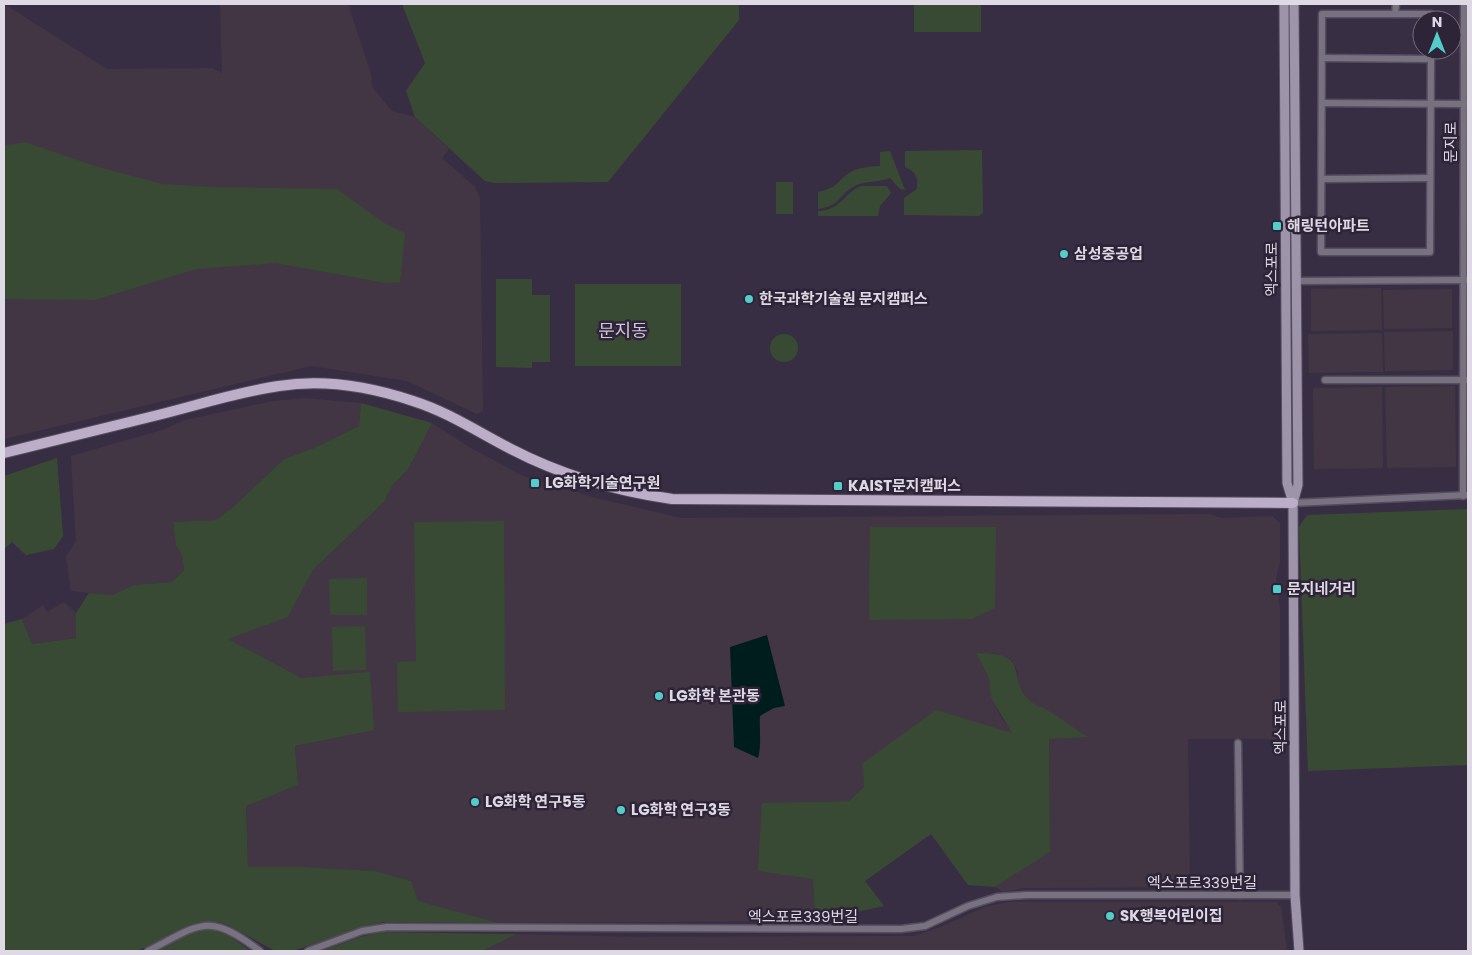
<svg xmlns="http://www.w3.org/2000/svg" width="1472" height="955" font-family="Poppins,'Noto Sans KR',sans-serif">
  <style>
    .industrial { fill: #433644 }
    .green { fill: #394a34 }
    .water { fill: #001d1e }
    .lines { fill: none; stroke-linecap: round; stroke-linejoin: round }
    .street-casing { stroke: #564d60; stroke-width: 9 }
    .secondary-casing { stroke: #564d60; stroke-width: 11 }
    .primary-casing { stroke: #564d60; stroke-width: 12 }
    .street { stroke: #78717f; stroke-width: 6 }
    .secondary { stroke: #9e94a9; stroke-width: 9 }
    .primary { stroke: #bcaec9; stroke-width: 10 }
    .poi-dot { fill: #53cdca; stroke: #2e2438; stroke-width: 2 }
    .labels { text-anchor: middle; stroke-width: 5; stroke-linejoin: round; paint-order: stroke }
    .street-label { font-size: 15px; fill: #dfd9e6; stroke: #2e2438 }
    .poi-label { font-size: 15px; font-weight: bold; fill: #dfd9e6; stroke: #2e2438; text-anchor: start }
    .quarter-label { font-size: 18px; fill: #d0c4de; stroke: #2e2438 }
  </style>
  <rect width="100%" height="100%" fill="#382e43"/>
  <g class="industrial">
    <polygon points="4,4 107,69 212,68 222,73 220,4 348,4 371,74 372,87 392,111 415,117 449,149 442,158 475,187 480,198 483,411 477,414 407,381 311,366 4,439"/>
    <polygon points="1381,288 1382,330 1311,331 1311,289"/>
    <polygon points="1452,289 1452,328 1384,329 1383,290"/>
    <polygon points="1453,331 1453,370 1385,371 1384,332"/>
    <polygon points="1382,333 1383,372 1309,373 1308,334"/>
    <polygon points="1455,386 1456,467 1387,468 1385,387"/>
    <polygon points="1382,387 1383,468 1314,469 1313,388"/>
    <polygon points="305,398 361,403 359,426 314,448 284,459 233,507 216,520 173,522 176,545 182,555 184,570 172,582 134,585 112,595 71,591 66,557 76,541 71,456 162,430 185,420 273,401"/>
    <polygon points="432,423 469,447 523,476 596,498 681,518 1209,514 1221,518 1272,516 1280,523 1280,562 1276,578 1280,610 1280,739 1188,739 1190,887 1024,888 1003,892 995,887 1050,852 1049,739 1087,737 1049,711 1029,701 1019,685 1017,670 1010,658 992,653 977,654 989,678 991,698 1002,719 1013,733 864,787 849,801 762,803 813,879 815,921 499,923 417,901 411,881 375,871 303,867 248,867 246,806 298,785 295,746 373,730 370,673 302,678 227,639 288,617 313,570 384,502 392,486 409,468"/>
    <polygon points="64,602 76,613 76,638 32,644 22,619 43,605 47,612"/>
    <polygon points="1008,902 1276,902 1281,907 1287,951 482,951 517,934 634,937 914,936 938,928 985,907"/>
  </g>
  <g class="green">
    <polygon points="402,4 739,4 739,20 608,182 494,183 485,181 415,117 406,91 425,63"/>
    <rect x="914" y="4" width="67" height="28"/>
    <polygon points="25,142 95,166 162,184 210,187 337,189 384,223 405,233 400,282 386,283 276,263 196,269 95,300 4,299 4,146"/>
    <path d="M982 150 983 213 979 216 904 215V198L917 189C918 176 916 172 905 167V151Z"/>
    <path d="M890 151 905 190 900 189 890 178C878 183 865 180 855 186 837 195 843 205 818 209V192C839 188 837 180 851 172 859 167 874 166 880 166V152Z"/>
    <rect x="776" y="182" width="17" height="32"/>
    <path d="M861 186H887L891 193 880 206 878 216H818V211C842 210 842 194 861 186Z"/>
    <polygon points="496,279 532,279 532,295 550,295 550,362 532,362 532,368 496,367"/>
    <rect x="575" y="284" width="106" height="82"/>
    <circle cx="784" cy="348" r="14"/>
    <polygon points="361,403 432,423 409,468 392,486 384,502 313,570 288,617 228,639 302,678 370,672 374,730 295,746 298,785 246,806 248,867 303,867 375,871 411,881 418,901 499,923 383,922 292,951 275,951 228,925 219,922 199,922 137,951 4,951 4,624 22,619 32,644 76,638 76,613 89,593 112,595 134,585 172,582 184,570 182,555 176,545 173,522 216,520 233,507 284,459 314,448 359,426"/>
    <polygon points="57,458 63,536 54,549 26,555 12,542 4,549 4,476"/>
    <polygon points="1468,509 1468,765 1308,771 1299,527 1307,515"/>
    <polygon points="504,521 505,710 398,712 397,662 416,661 414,522"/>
    <polygon points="870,527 996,527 995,608 972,619 869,620"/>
    <polygon points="367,578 367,615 330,615 329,579"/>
    <polygon points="365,626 366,670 333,671 332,627"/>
    <path d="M976 653C1033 652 1005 676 1029 700 1034 705 1043 707 1049 711 1062 719 1075 729 1088 737L1049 739 1050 852 995 887 968 885 931 834 865 881 884 906 815 921 813 879 758 871 762 803 849 801 864 787 863 763 936 710 1012 733 991 698 989 678Z"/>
    <polygon points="210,928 230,936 250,951 154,951 198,930"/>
    <polygon points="382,932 517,934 482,951 322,951 360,937"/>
  </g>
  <path class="water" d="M767 635 785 706 774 708 760 716C759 731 762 743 758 758L734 747 730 647Z"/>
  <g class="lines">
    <g class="street-casing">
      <g id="street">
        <polyline points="1395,14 1396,4"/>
        <polyline points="1431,50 1430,252 1321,252 1322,14 1431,14 1431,20"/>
        <polyline points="1322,58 1431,59"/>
        <polyline points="1322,103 1464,104"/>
        <polyline points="1322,179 1430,178"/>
        <polyline points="1295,281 1468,280"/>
        <polyline points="1325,380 1468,380"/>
        <polyline points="1463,496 1464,4"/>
        <polyline points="1293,503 1468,495"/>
        <polyline points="1238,743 1240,895"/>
        <path d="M148 951C202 923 208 912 260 951"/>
        <polyline points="308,951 362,931 387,927 901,929 925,926 968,906 997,897 1026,895 1295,895"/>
      </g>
    </g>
    <g class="secondary-casing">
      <g id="secondary">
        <polyline points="1284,4 1287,483 1293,503 1295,895 1299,951"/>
        <polyline points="1293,503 1298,485 1294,4"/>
      </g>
    </g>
    <g class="primary-casing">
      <path id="primary" d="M4 453C55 440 106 428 158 415 198 405 238 392 279 386 323 379 371 387 413 401 448 412 478 432 511 449 561 475 616 491 672 499L1293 503"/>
    </g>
    <use href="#street" class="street"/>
    <use href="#secondary" class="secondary"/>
    <use href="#primary" class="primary"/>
  </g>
  <g class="poi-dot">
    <rect x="1272" y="221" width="10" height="10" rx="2.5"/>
    <circle cx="1064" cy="254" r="5"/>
    <circle cx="749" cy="299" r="5"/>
    <rect x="530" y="478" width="10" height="10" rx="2.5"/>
    <rect x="833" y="481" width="10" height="10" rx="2.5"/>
    <rect x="1272" y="584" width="10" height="10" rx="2.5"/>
    <circle cx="659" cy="696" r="5"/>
    <circle cx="475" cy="802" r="5"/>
    <circle cx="621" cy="810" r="5"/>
    <circle cx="1110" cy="916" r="5"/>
  </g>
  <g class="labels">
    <g class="street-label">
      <text transform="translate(1451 142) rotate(-90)" y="5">문지로</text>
      <text transform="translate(1272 269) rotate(-90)" y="5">엑스포로</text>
      <text transform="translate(1281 727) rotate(-90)" y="5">엑스포로</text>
      <text x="1202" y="888">엑스포로339번길</text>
      <text x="803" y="922">엑스포로339번길</text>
    </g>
    <g class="poi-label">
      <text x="1287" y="231">해링턴아파트</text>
      <text x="1074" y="259">삼성중공업</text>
      <text x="759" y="304">한국과학기술원 문지캠퍼스</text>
      <text x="545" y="488">LG화학기술연구원</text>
      <text x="848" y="491">KAIST문지캠퍼스</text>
      <text x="1287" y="594">문지네거리</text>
      <text x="669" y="701">LG화학 본관동</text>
      <text x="485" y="807">LG화학 연구5동</text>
      <text x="631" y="815">LG화학 연구3동</text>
      <text x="1120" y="921">SK행복어린이집</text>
    </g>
    <g class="quarter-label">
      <text x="623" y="337">문지동</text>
    </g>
  </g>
  <rect width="1472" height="955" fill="none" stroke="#dfd9e6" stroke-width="10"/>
  <g transform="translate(1437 35)"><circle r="24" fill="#2e2438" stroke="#756c7e"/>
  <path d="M0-4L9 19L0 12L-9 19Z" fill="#53cdca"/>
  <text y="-8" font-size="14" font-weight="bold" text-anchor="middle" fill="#dfd9e6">N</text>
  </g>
</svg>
